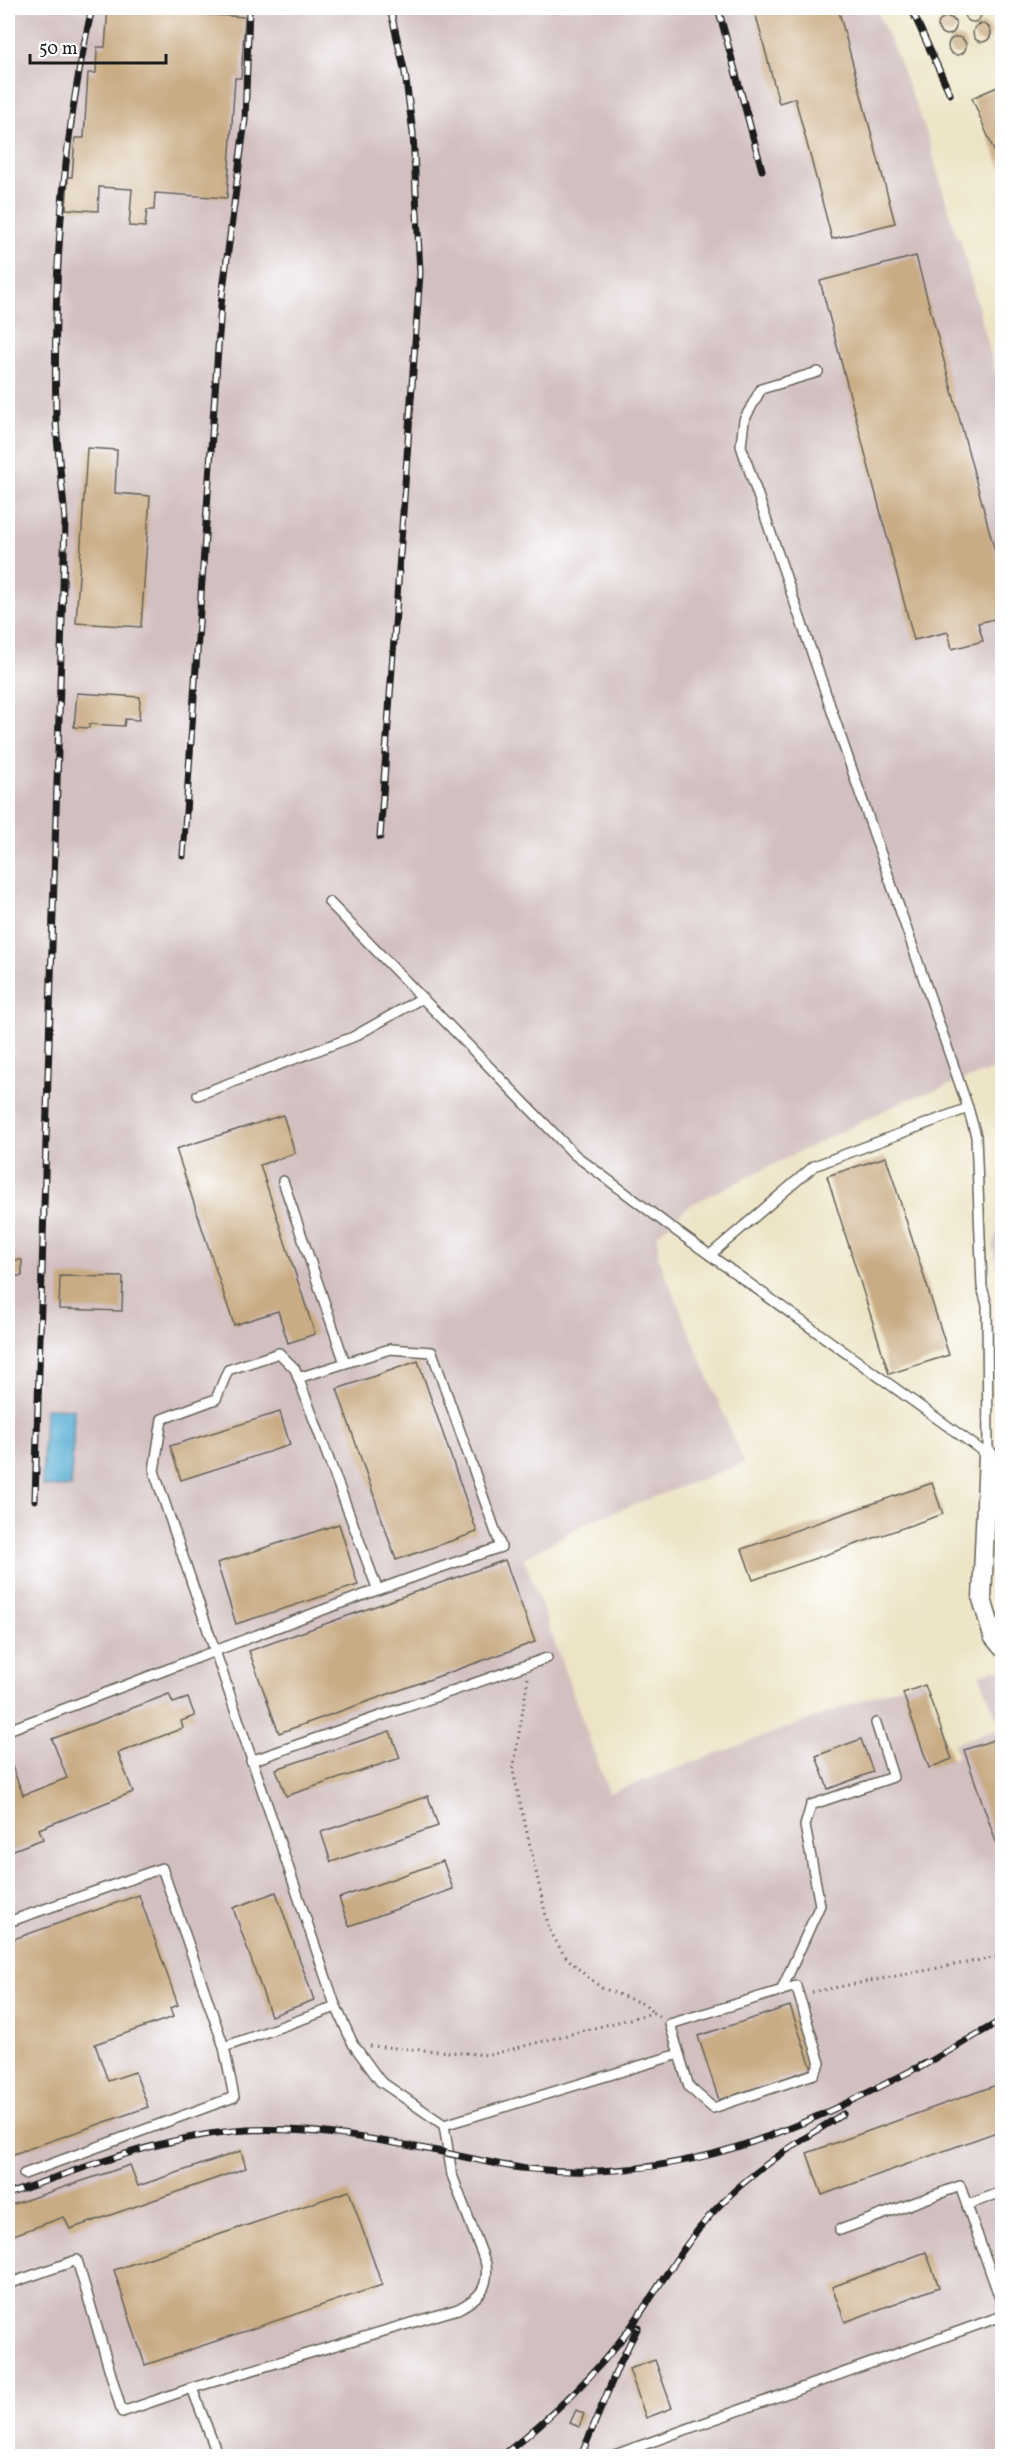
<svg xmlns="http://www.w3.org/2000/svg" width="1010" height="2464" font-family="Vollkorn,serif">
  <style>
    .industrial { fill: #d2bfc0 }
    .water { fill: #56add3; stroke: #396478; stroke-width: 1.5 }
    .building { fill: #c9ac84 }
    .lines { fill: none; stroke-linecap: round; stroke-linejoin: round }
    .service-casing { stroke: #656258; stroke-width: 12 }
    .minor-casing { stroke: #656258; stroke-width: 21 }
    .path { stroke: #656258; stroke-width: 3; stroke-dasharray: 1.5 4.5; stroke-linecap: butt }
    .service { stroke: #fff; stroke-width: 9 }
    .minor { stroke: #fff; stroke-width: 18 }
    .rail-casing { stroke: #1c1c1c; stroke-width: 7 }
    .rail { stroke: #fff; stroke-width: 4.5; stroke-dasharray: 14; stroke-linecap: butt }
  </style>
  <rect width="100%" height="100%" fill="#fff"/>
  <filter id="ink" filterUnits="userSpaceOnUse"><feTurbulence type="fractalNoise" baseFrequency=".0167" numOctaves="2"/><feDisplacementMap in="SourceGraphic" scale="12" xChannelSelector="R" yChannelSelector="G"/><feConvolveMatrix kernelMatrix="1 2 1 2 8 2 1 2 1" color-interpolation-filters="sRGB"/></filter>
  <filter id="wash" filterUnits="userSpaceOnUse"><feTurbulence type="fractalNoise" baseFrequency=".008" numOctaves="4" result="noise"/><feDisplacementMap in="SourceGraphic" scale="24" xChannelSelector="R" yChannelSelector="G"/><feGaussianBlur stdDeviation="1.35" result="paint"/><feColorMatrix in="noise" values="0 0 0 0 0 0 0 0 0 0 0 0 0 0 0 0 0 1.4 0 .05"/><feComposite in="paint" operator="in"/></filter>
  <g filter="url(#wash)">
    <rect width="100%" height="100%" fill="#ede4c6"/>
    <g class="industrial">
      <polygon points="8,8 875,8 896,53 927,135 957,239 960,239 1002,396 1002,1067 906,1100 690,1205 658,1234 658,1256 744,1463 588,1522 524,1558 609,1793 923,1678 952,1759 958,1757 953,1744 1000,1728 980,1675 993,1669 1002,1670 1002,2456 8,2456"/>
      <polygon points="1002,1219 1002,1285 992,1246"/>
    </g>
    <polygon class="water" points="45,1408 74,1409 71,1487 42,1486"/>
    <g id="blocks">
      <g class="building">
        <circle cx="973" cy="14" r="8"/>
        <polygon points="108,8 245,17 241,78 235,78 227,198 155,193 154,210 147,210 145,227 129,226 132,189 99,187 98,211 66,209 68,177 72,177 75,138 84,138 88,73 96,73 97,47 105,47"/>
        <polygon points="754,8 838,8 895,223 832,239 795,98 779,103"/>
        <circle cx="947" cy="26" r="9"/>
        <circle cx="982" cy="33" r="9"/>
        <circle cx="957" cy="46" r="9"/>
        <polygon points="1002,85 1002,170 972,98"/>
        <polygon points="916,256 1002,578 1002,617 978,623 983,641 952,649 948,632 914,640 820,281"/>
        <polygon points="87,448 117,450 115,493 150,496 141,627 76,623"/>
        <polygon points="77,693 140,697 139,720 125,719 124,726 89,724 89,728 74,727"/>
        <polygon points="283,1115 295,1153 260,1165 315,1334 288,1343 278,1311 234,1325 176,1149"/>
        <polygon points="886,1157 949,1355 889,1374 827,1176"/>
        <rect x="8" y="1260" width="14" height="16"/>
        <polygon points="60,1276 123,1277 122,1311 59,1309"/>
        <polygon points="418,1361 477,1532 396,1560 337,1389"/>
        <polygon points="280,1412 290,1445 181,1480 170,1446"/>
        <polygon points="932,1483 943,1514 753,1580 742,1549"/>
        <polygon points="339,1524 358,1585 236,1624 217,1563"/>
        <polygon points="505,1560 535,1642 279,1733 249,1651"/>
        <polygon points="925,1685 952,1759 929,1768 903,1693"/>
        <polygon points="169,1694 173,1703 188,1698 195,1716 181,1721 183,1728 118,1753 133,1792 39,1829 43,1839 11,1851 8,1843 8,1756 23,1795 67,1778 52,1739"/>
        <polygon points="390,1731 400,1758 286,1796 276,1769"/>
        <polygon points="1002,1737 1002,1859 964,1750"/>
        <polygon points="861,1739 873,1772 828,1789 816,1756"/>
        <polygon points="428,1796 438,1826 331,1862 321,1832"/>
        <polygon points="443,1861 453,1889 349,1926 339,1898"/>
        <polygon points="276,1892 314,2000 271,2016 233,1908"/>
        <polygon points="139,1895 178,2005 170,2008 173,2017 95,2044 108,2081 135,2072 148,2107 8,2156 8,1941"/>
        <polygon points="790,2006 812,2069 719,2100 698,2036"/>
        <polygon points="1002,2083 1002,2130 822,2195 807,2153"/>
        <polygon points="241,2151 246,2168 70,2229 64,2217 8,2237 8,2206 130,2165 138,2186"/>
        <polygon points="349,2191 382,2285 145,2365 114,2270"/>
        <polygon points="926,2252 939,2287 845,2322 832,2287"/>
        <polygon points="655,2360 672,2408 646,2418 629,2369"/>
        <polygon points="576,2410 584,2414 579,2427 570,2423"/>
      </g>
    </g>
  </g>
  <g filter="url(#ink)">
    <use href="#blocks" fill-opacity="0" stroke="#656258" stroke-width="1.5"/>
    <g class="lines">
      <g class="service-casing">
        <g id="service">
          <polyline points="818,372 761,389 744,420 741,446 968,1108"/>
          <polyline points="329,902 575,1155 668,1225 988,1455"/>
          <polyline points="198,1095 353,1037 422,998"/>
          <polyline points="283,1181 345,1363"/>
          <polyline points="710,1255 814,1166 968,1108 976,1136 982,1287 987,1305 988,1455"/>
          <path d="M8 1730C172 1669 334 1602 501 1547L432 1352 390 1349 298 1378"/>
          <polyline points="251,1761 547,1658"/>
          <polyline points="8,1922 162,1868 224,2047 234,2097 24,2174"/>
          <polyline points="781,1991 820,1905 805,1826 811,1805 893,1777 876,1723"/>
          <polyline points="224,2047 336,2007"/>
          <polyline points="444,2125 679,2054 670,2024 796,1986 820,2063 814,2074 713,2108 689,2087 679,2054"/>
          <polyline points="967,2205 1002,2192"/>
          <polyline points="840,2230 960,2186 1002,2304"/>
          <polyline points="8,2284 77,2260 122,2412 192,2388"/>
          <path d="M218 2456 192 2388 458 2309C479 2298 489 2289 486 2264L452 2175 444 2125 380 2081 353 2044 334 2002 154 1471 162 1419 216 1399 228 1370 279 1353 295 1369 377 1588"/>
          <polyline points="612,2456 1002,2316"/>
        </g>
      </g>
      <g class="minor-casing">
        <polyline id="minor" points="988,1455 982,1599 993,1636 1002,1647"/>
      </g>
      <g class="path">
        <polyline points="528,1678 513,1771 549,1929 564,1955 584,1974 602,1988 646,2005 653,2013"/>
        <polyline points="812,1992 1002,1956"/>
        <polyline points="370,2046 489,2055 653,2013 660,2017"/>
      </g>
      <use href="#service" class="service"/>
      <use href="#minor" class="minor"/>
      <g class="rail-casing">
        <g id="rail">
          <polyline points="718,8 762,170"/>
          <polyline points="911,8 950,94"/>
          <polyline points="380,837 420,273 413,133 405,73 390,8"/>
          <polyline points="183,856 221,305 245,120 249,8"/>
          <path d="M35 1500 65 522C63 487 57 453 56 418 53 281 61 142 92 8"/>
          <polyline points="919,2068 1002,2020"/>
          <path d="M8 2194C85 2168 164 2135 247 2130 310 2127 375 2139 437 2151 465 2157 493 2164 521 2168 680 2185 790 2134 926 2063"/>
          <path d="M502 2456C550 2418 593 2378 630 2328 658 2289 682 2246 715 2210 751 2171 798 2142 843 2114"/>
          <polyline points="581,2456 618,2367 638,2327"/>
        </g>
      </g>
      <use href="#rail" class="rail"/>
    </g>
  </g>
  <rect width="1010" height="2464" fill="none" stroke="#fff" stroke-width="30"/>
  <path d="M30 54v9h136v-9" fill="none" stroke="#1c1c1c" stroke-width="3"/>
  <text x="39" y="54" font-size="18" fill="#1c1c1c" stroke="#ffffff" stroke-width="4.5" paint-order="stroke">50 m</text>
</svg>
